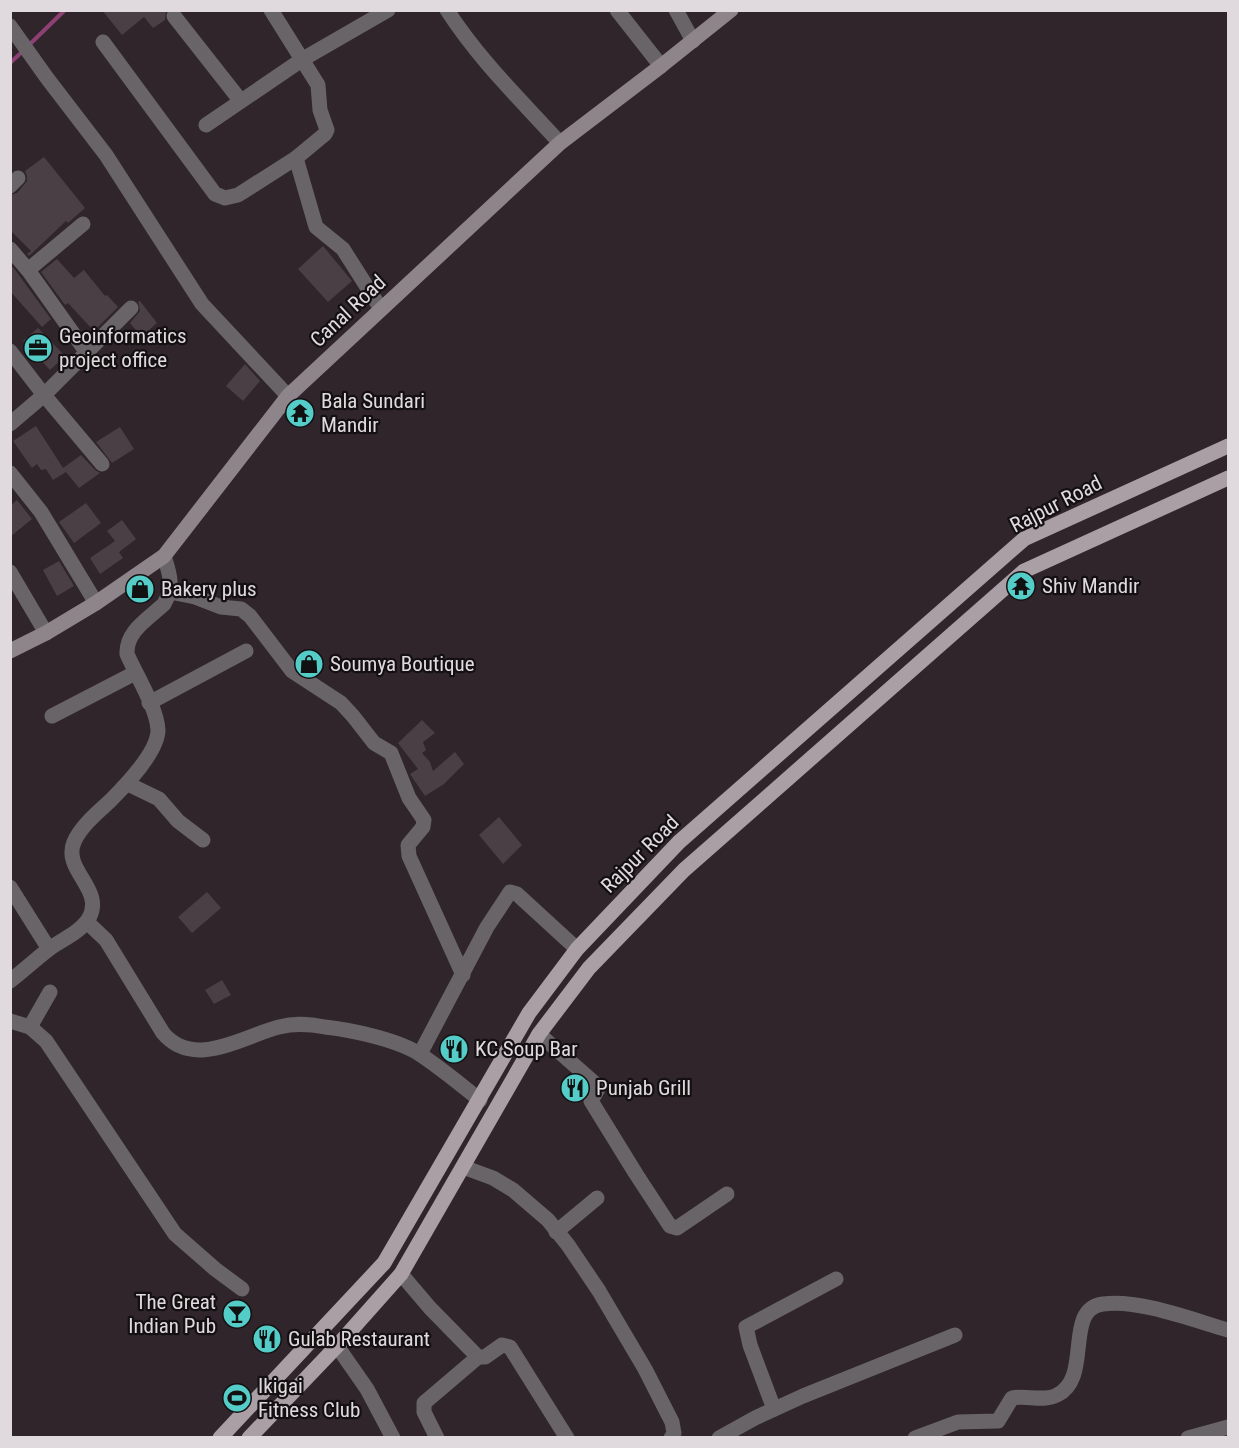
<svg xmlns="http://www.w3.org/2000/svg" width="1239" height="1448" font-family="'Roboto Condensed',sans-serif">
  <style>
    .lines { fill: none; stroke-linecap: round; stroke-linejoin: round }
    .stream { stroke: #8d4074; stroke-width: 4 }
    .building { fill: #493f45 }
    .street { stroke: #696467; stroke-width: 15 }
    .secondary { stroke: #8e858a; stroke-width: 15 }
    .primary { stroke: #aa9fa5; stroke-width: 15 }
    .labels { text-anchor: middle; stroke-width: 4.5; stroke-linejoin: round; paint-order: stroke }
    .street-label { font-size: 21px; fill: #e0dade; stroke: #141012 }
    .poi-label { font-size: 21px; fill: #e0dade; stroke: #141012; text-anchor: start }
  </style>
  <rect width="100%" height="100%" fill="#2f252b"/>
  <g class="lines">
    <g class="stream">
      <polyline points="28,46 65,10"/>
      <polyline points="10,63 23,51"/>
    </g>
  </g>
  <g class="building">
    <polygon points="102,10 166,10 165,20 153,28 144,17 122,35"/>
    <polygon points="44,157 85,208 68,223 66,221 29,256 27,254 31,251 10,230 10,195 17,193 27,181 27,176 25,171"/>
    <polygon points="323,246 352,281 328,302 298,269"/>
    <polygon points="57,259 74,278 84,270 105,296 107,295 118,307 94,331 68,303 65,305 41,272"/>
    <polygon points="13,267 51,319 42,327 10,291 10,269"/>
    <polygon points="140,301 157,323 150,329 153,334 145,341 130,323 140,311 138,302"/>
    <polygon points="38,328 65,356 50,370 23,341"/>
    <polygon points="245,364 260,381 243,401 226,386"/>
    <polygon points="36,426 63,468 81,455 95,470 100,473 79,488 66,472 53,480 46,469 41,470 37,464 32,468 13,441"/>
    <polygon points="120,427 134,449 112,463 96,442"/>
    <polygon points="17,500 32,519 10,537 10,506"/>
    <polygon points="86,503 101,523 74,543 59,522"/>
    <polygon points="122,520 136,539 119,552 123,558 100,574 90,558 115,541 107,531"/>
    <polygon points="59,561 74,586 57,596 43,570"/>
    <polygon points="422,720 435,733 423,742 426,750 422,753 430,762 433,771 455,752 464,764 444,784 425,796 410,774 418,769 398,743"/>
    <polygon points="499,817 522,845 503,864 479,835"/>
    <polygon points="207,892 221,908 192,933 178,917"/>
    <polygon points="222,980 231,995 214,1004 205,990"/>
  </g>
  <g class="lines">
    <g class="street">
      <polyline points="271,10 318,85 320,110 327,130 325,134 296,158"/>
      <path d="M447 10C480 61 520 99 560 143"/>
      <polyline points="617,10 661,66"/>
      <polyline points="676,10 693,41"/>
      <polyline points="174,16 240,100"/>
      <polyline points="10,26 47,78 106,155 202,304 288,396"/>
      <polyline points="103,42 215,194 225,198 238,195 296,158 316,227 343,249 381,309"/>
      <polyline points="206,125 303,59 388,10"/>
      <polyline points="10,186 18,178"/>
      <polyline points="10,249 28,270 87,353"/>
      <polyline points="28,270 83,224"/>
      <polyline points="10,351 44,395 102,464"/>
      <polyline points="10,424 44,395 131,308"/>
      <polyline points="10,473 41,512 96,603"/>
      <polyline points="10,572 46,633"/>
      <polyline points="170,592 195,597 221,607 241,609 250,616 292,671 341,703 353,716 374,743 391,753 409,798 424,820 423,827 408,845 409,856 463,975"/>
      <polyline points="149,703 246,651"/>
      <polyline points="52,716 135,673"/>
      <polyline points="128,784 159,799 178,821 203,840"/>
      <polyline points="10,887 49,949"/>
      <path d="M87 922 106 940 163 1033C194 1070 243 1036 279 1027 294 1023 310 1024 325 1027 352 1030 399 1040 421 1055 442 1069 461 1085 480 1100"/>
      <path d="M10 981C23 971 36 959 49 949 61 940 81 932 89 918 105 889 62 870 74 842 81 826 97 813 110 801 125 786 158 752 158 730 157 708 136 675 127 654 126 631 148 619 164 604 174 587 170 574 164 556"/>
      <polyline points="10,1021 30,1027 46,1041 175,1234 215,1269 242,1289"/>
      <polyline points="30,1027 50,992"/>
      <polyline points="539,1034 599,1087 591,1101 636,1174 670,1226 677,1228 727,1194"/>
      <polyline points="420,1054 487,927 510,892 517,894 577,949"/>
      <polyline points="463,1167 493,1178 513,1190 548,1220 568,1245 599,1291 645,1369 672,1422 674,1433 671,1438"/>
      <polyline points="556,1232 597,1198"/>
      <polyline points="401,1274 430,1308 478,1357 485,1357 502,1345 510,1347 567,1438"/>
      <polyline points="337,1346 367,1389 393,1438"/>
      <polyline points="774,1409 750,1345 746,1327 836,1279"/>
      <polyline points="437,1438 424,1412 424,1403 478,1357"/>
      <polyline points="719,1438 755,1418 803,1396 955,1335"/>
      <path d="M915 1438 958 1422 998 1421 1012 1398C1026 1395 1044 1402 1057 1395 1093 1378 1063 1309 1103 1304 1139 1299 1193 1320 1228 1330"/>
      <polyline points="1188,1438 1228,1427"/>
    </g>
    <polyline class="secondary" points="10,651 46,633 96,603 164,556 288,396 560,143 661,66 731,10"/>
    <g class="primary">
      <polyline points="220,1438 384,1263 529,1013 577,949 679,842 1024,539 1228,446"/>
      <polyline points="249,1438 337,1346 401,1274 539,1034 589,968 684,870 1024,571 1228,478"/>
    </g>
  </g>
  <defs>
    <g id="office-disc" transform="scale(1.5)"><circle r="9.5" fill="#54cdc8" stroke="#141012"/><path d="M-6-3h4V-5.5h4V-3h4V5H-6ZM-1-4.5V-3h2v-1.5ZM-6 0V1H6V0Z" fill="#111"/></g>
    <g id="temple-disc" transform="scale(1.5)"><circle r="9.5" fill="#54cdc8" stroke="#141012"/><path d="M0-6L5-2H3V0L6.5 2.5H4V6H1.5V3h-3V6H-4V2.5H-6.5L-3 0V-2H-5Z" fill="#111"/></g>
    <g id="shop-disc" transform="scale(1.5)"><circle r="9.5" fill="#54cdc8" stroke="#141012"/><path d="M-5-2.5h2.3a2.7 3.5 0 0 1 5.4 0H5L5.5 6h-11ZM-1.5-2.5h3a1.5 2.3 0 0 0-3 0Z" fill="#111"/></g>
    <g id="restaurant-disc" transform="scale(1.5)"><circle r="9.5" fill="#54cdc8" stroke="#141012"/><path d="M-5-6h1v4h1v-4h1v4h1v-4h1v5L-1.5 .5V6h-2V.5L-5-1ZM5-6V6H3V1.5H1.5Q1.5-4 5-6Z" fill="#111"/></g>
    <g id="bar-disc" transform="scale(1.5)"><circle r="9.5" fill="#54cdc8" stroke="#141012"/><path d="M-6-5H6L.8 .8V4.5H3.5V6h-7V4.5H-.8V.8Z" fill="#111"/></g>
    <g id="stadium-disc" transform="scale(1.5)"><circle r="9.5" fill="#54cdc8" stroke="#141012"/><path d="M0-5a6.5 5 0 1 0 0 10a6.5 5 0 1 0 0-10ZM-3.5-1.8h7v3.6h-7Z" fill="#111"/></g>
  </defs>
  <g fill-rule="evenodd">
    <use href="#office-disc" x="38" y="348"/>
    <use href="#temple-disc" x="300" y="413"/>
    <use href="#temple-disc" x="1021" y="586"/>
    <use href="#shop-disc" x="140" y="589"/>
    <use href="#shop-disc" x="309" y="664"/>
    <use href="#restaurant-disc" x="454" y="1049"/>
    <use href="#restaurant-disc" x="575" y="1088"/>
    <use href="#bar-disc" x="237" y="1314"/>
    <use href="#restaurant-disc" x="267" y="1339"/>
    <use href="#stadium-disc" x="237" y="1398"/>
  </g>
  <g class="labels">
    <g class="street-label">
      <text transform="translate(348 311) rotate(-43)" y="7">Canal Road</text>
      <text transform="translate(1056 504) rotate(-27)" y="7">Rajpur Road</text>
      <text transform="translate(640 854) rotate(-45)" y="7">Rajpur Road</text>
    </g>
    <g class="poi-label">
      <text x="59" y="343">Geoinformatics<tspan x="59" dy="24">project office</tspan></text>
      <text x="321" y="408">Bala Sundari<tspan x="321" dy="24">Mandir</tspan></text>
      <text x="1042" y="593">Shiv Mandir</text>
      <text x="161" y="596">Bakery plus</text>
      <text x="330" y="671">Soumya Boutique</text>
      <text x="475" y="1056">KC Soup Bar</text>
      <text x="596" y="1095">Punjab Grill</text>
      <text x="216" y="1309" text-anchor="end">The Great<tspan x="216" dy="24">Indian Pub</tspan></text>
      <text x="288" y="1346">Gulab Restaurant</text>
      <text x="258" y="1393">Ikigai<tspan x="258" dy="24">Fitness Club</tspan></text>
    </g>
  </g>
  <rect width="1239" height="1448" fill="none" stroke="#e0dade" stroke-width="24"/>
</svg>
